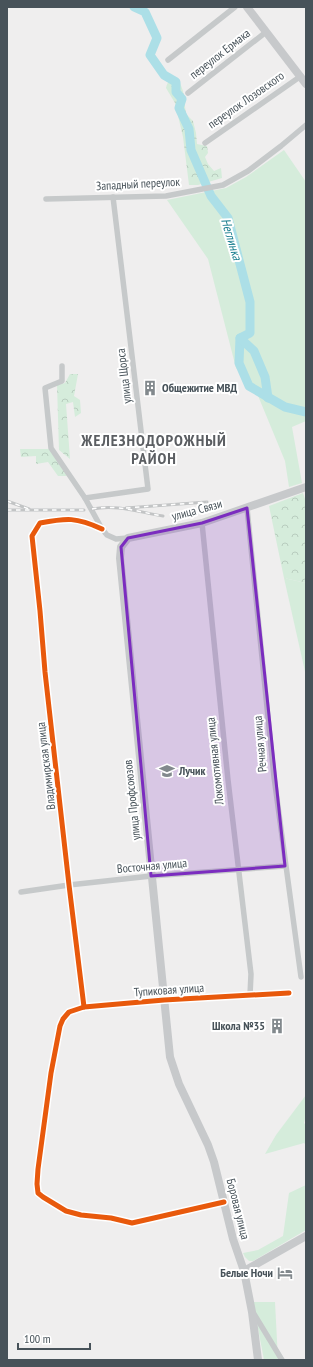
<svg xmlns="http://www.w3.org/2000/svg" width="313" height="1367" font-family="'PT Sans Narrow',sans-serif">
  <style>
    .green { fill: #d5ecdb }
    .forest { fill: url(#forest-crowns) }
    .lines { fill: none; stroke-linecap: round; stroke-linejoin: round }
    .river { stroke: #acdfe7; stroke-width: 9 }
    .minor { stroke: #c6c9ca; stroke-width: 5.5 }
    .secondary { stroke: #c7c9cb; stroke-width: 8 }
    .rail-casing { stroke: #c2c4c5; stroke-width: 3 }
    .rail { stroke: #fff; stroke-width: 1.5; stroke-dasharray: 4.5; stroke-linecap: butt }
    .cycleway-casing { stroke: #fff; stroke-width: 8 }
    .cycleway { stroke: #e8590c; stroke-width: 5 }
    .marked { fill: #7b2cbf; fill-opacity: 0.2; stroke: #7b2cbf; stroke-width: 3; stroke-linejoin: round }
    .labels { text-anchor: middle; stroke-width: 4; stroke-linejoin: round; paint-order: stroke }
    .street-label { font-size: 12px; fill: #475259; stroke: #fff }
    .poi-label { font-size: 12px; font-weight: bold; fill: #475259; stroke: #fff; text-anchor: start }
    .water-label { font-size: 13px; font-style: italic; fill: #177d8e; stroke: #fff }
    .district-label { font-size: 16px; font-weight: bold; letter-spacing: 1px; fill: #5b5e62; stroke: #fff }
  </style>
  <defs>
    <pattern id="forest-crowns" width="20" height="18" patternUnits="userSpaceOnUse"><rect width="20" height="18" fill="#d5ecdb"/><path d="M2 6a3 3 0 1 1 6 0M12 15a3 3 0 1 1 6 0" fill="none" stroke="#b8ccbe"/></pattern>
  </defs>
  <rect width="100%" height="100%" fill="#efeeee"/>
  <g class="green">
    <polygon points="284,150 306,182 306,421 292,427 302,483 289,487 285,461 254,386 236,368 208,259 167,200 226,188 246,177"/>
    <polygon points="284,578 306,583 306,676"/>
    <polygon points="306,1095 306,1115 304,1123 306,1125 306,1145 304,1143 265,1154 276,1135"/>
    <polygon points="306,1185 306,1230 253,1261 249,1261 245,1257 243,1253 258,1250 283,1236 289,1193"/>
    <polygon points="253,1302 275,1302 278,1360 264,1360"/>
  </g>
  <g class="forest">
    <path d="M179 80 183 91 186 114 193 121 196 133 197 144 207 146 208 153 205 157 208 164 214 171 221 168 222 178 198 185H189L183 137 175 103 166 88C168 79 171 81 179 80Z"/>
    <polygon points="70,374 78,374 74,396 80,400 81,413 75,417 73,402 66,404 70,459 59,450 57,385 65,383"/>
    <polygon points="20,449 49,449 67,476 58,476 48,462 36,464 36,456 21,457"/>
    <polygon points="303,493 306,502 306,583 284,578 269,506"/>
  </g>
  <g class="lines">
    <g class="river">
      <polyline points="134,7 145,12 157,38 150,55 164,75 176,82 176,92 182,99 179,108 189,129 191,150 211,196 228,218 250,302 250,333 240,338 239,363 249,386 285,407 306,412"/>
      <polyline points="240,338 254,351 265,377 268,398"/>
    </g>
    <g class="minor">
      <polyline points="168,60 235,7"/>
      <polyline points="188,93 266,32"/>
      <polyline points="205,143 301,76"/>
      <polyline points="46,199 166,196 223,185 248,171 281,146 306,125"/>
      <polyline points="62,366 62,381 45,388 51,448 85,498 102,529 107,535 116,539 128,538"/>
      <polyline points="85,498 148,489 113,197"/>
      <polyline points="247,508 274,777 301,977"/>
      <polyline points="202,523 228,780 251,974 250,995"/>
      <polyline points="21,892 69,885 151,876 285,866"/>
      <path d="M84 1007 69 885 45 672 40 611 32 536 40 523C67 518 76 517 102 529"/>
      <polyline points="224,1202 132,1223 111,1218 81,1215 66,1211 43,1197 38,1193 37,1184 38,1169 51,1073 60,1026 63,1019 69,1012 84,1007 164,1000 289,993"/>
      <polyline points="254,1314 282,1360"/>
    </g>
    <g class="secondary">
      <polyline points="247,7 306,84"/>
      <polyline points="244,1271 306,1236"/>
      <polyline points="258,1360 252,1312 244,1271 233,1239 214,1162 208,1145 179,1084 170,1057 120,558 121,547 128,538 202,523 306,487"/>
    </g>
    <g class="rail-casing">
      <g id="rail">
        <polyline points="7,501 29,509"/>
        <polyline points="126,508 207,502"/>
        <path d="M92 509C117 504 138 512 163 516"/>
        <polyline points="7,510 84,510"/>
      </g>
    </g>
    <use href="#rail" class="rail"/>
    <g class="cycleway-casing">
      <g id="cycleway">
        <path d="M84 1007 69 885 45 672 40 611 32 536 40 523C67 518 76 517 102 529"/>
        <polyline points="224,1202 132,1223 111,1218 81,1215 66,1211 43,1197 38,1193 37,1184 38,1169 51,1073 60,1026 63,1019 69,1012 84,1007 164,1000 289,993"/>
      </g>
    </g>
    <use href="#cycleway" class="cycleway"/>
  </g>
  <path class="marked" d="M247 508 285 866 151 876 121 547 128 538 202 523Z"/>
  <defs>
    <g id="building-bare" transform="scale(1.2)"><path d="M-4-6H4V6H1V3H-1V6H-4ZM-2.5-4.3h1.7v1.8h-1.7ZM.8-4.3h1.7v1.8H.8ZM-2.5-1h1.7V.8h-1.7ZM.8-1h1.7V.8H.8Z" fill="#82898d" stroke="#fff" stroke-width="2.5" paint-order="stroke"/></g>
    <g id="school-bare" transform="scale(1.2)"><path d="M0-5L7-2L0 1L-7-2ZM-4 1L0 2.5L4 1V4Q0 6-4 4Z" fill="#82898d" stroke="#fff" stroke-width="2.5" paint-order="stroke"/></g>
    <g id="hotel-bare" transform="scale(1.2)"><path d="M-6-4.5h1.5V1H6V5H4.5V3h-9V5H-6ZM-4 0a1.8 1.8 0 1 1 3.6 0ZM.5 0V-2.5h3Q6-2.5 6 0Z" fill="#82898d" stroke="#fff" stroke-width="2.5" paint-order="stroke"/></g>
  </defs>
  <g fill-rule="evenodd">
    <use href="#building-bare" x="150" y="388"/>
    <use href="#school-bare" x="167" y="771"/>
    <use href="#building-bare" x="277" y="1026"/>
    <use href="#hotel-bare" x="285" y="1273"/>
  </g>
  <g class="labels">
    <g class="street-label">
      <text transform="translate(220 54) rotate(-38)" y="4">переулок Ермака</text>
      <text transform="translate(246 100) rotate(-35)" y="4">переулок Лозовского</text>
      <text transform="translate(138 184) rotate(-3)" y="4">Западный переулок</text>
      <text transform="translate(124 376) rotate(-97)" y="4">улица Щорса</text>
      <text transform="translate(197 510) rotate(-15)" y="4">улица Связи</text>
      <text transform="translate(260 744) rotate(-95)" y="4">Речная улица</text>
      <text transform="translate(215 761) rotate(-96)" y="4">Локомотивная улица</text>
      <text transform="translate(46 766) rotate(-97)" y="4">Владимирская улица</text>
      <text transform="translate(132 800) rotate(-96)" y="4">улица Профсоюзов</text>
      <text transform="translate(152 866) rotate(-5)" y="4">Восточная улица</text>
      <text transform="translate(169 990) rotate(-4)" y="4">Тупиковая улица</text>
      <text transform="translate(238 1209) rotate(76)" y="4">Боровая улица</text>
    </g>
    <g class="poi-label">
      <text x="162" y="392">Общежитие МВД</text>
      <text x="179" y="775">Лучик</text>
      <text x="265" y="1030" text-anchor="end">Школа №35</text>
      <text x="273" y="1277" text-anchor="end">Белые Ночи</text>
    </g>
    <g class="water-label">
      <text transform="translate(232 239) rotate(73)" y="5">Неглинка</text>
    </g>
    <g class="district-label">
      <text x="154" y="446">ЖЕЛЕЗНОДОРОЖНЫЙ<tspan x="154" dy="18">РАЙОН</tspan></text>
    </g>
  </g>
  <rect width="313" height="1367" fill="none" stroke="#475259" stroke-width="16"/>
  <path d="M18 1343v6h72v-6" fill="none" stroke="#475259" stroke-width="2"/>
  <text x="24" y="1343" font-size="12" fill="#475259" stroke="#ffffff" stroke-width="3" paint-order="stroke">100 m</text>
</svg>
